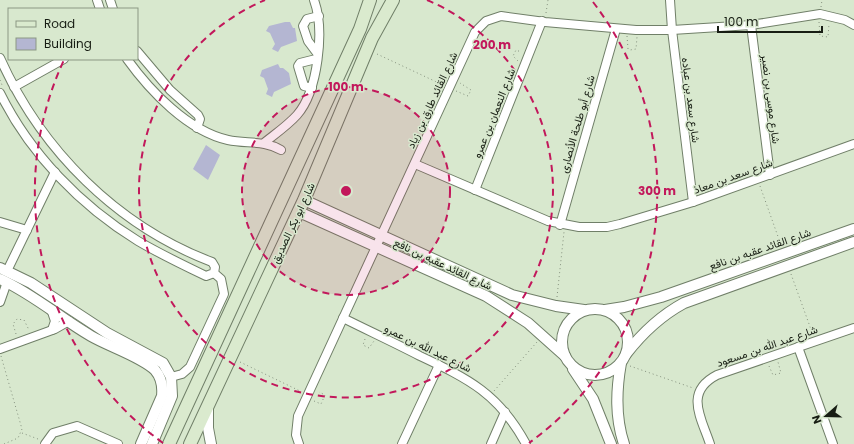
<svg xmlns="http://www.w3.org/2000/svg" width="854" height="444" viewBox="0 0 854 444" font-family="Poppins,Vazirmatn,sans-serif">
<rect width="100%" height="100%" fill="#d8e8ce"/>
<!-- building -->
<g fill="#b4b6d2">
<polygon points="285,22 290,22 293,28 295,28 297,41 281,47 278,52 272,49 275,44 270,33 266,31 269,26"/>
<polygon points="278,64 280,68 283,68 289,73 291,84 274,92 272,97 266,94 268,89 264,78 260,76 262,70"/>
<polygon points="206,145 220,155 208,180 193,169"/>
</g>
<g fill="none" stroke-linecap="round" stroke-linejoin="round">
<defs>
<g id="minor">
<polyline points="97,0 100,9"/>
<polyline points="110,0 113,9"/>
<polyline points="670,0 672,30 693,202"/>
<polyline points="751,25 770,175"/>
<polyline points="137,51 170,90 198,115 200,119 197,128"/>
<polyline points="317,53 308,41 303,26 307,19 319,16"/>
<path d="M0,58C41,150 117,226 212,262L215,267L214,273L206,276C183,265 160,254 138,241C81,206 30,154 0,93"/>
<path d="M127,59C150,91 188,131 228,140C247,144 264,140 281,150"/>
<polyline points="14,87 64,59"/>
<polyline points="312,88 304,86 298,66 300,63 316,59"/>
<path d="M264,143C275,134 287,126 297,115C318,91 325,30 314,0"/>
<polyline points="415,164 548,221 579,227 607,227 620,224 693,202 854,144"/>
<polyline points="475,190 542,21"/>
<polyline points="0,222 27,230"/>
<polyline points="560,225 616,29"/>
<polyline points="7,271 55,172"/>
<polyline points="0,302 7,282"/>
<polyline points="51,309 55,321 52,330"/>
<path d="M343,318C369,331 395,343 420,356C469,379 499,394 526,444"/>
<polyline points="798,347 833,444"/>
<polyline points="0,349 55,329 69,321"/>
<polyline points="171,377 182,374 190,367 224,294 221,279 214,273"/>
<polyline points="45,444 53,433 77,426 118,444"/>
<polyline points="299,444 296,435 298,416 475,32 486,21 501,16 545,22 636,30 672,30 751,25 820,14 845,20 854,25"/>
<polyline points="402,444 439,365"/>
<polyline points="491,444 505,412"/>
<path d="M710,444C701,417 684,392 717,375L854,328"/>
</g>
<g id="tertiary">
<polyline points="304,200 512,295 556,306 584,310"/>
<polyline points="299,212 486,296 528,323 565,356"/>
<polyline points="0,268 31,283 107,333 163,363 171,377 172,396 152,444"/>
<path d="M0,279C33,294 60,318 91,336C108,346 142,357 155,370C162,378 163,386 162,396L141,444"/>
<circle cx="595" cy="342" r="33"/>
<polyline points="605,310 624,307 661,297 854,229"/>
<path d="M626,354C643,332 660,316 684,303L854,242"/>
<path d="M621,363C616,391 615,417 624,444"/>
<polyline points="573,369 593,399 611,444"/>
<polyline points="208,406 208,428 211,444"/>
</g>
<g id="secondary">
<polyline points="169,444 360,29 370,0"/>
<polyline points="190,444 304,200 372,38 393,0"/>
</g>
</defs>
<!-- minor casing -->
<use href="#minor" stroke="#707f68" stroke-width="10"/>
<!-- tertiary casing -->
<use href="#tertiary" stroke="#707f68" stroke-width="12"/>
<!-- secondary casing -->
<use href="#secondary" stroke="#707f68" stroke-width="14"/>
<!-- path -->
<g stroke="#85917e" stroke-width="1" stroke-dasharray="1 3" stroke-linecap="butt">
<polyline points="821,7 822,0"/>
<polyline points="546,13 548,0"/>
<polyline points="819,22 820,36 828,37 829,24"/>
<polyline points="627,36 628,49 630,50 636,49 637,37"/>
<polyline points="377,54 443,85"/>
<polyline points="518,61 513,56 516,50 521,52"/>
<polyline points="0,80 2,85"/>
<polyline points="456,91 468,96 471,90 460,83"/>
<polyline points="760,186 781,245"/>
<polyline points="791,274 813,335"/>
<polyline points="557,297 564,232"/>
<polyline points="16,334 13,324 17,319 24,320 29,330"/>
<polyline points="365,339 363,345 369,348 374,341"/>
<polyline points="1,356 22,429 18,438 4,444"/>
<polyline points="240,362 300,391"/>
<polyline points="630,366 693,388"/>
<polyline points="769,366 773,375 781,373 778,362"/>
<polyline points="494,391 537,342"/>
<polyline points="314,401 321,404 325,395 319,392"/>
<polyline points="22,433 38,439"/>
</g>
<!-- minor -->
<use href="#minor" stroke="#fff" stroke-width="8"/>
<!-- tertiary -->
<use href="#tertiary" stroke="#fff" stroke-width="10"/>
<!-- secondary -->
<use href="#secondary" stroke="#daeace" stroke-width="12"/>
</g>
<!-- distance rings -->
<circle cx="346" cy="191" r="104" fill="#c2185b" fill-opacity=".12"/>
<g fill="none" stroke="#c2185b" stroke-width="2" stroke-dasharray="7 5">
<circle cx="346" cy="191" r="104"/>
<path d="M427 0A207 207 0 1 1 265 0"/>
<path d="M163 443A311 311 0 0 1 64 60M593 2A311 311 0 0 1 529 443"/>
</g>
<g text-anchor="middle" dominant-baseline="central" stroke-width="3" stroke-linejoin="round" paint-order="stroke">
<!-- street labels -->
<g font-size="11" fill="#171d13" stroke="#d8e8ce">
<text transform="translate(771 99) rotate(83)">شارع موسى بن نصير</text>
<text transform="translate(432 100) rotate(-65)">شارع القائد طارق بن زياد</text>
<text transform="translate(691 100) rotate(83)">شارع سعد بن عباده</text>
<text transform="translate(494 113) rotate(-68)">شارع النعمان بن عمرو</text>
<text transform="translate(577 124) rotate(-74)">شارع أبو طلحة الأنصارى</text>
<text transform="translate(733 176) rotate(-20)">شارع سعد بن معاذ</text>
<text transform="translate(293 223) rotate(-65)">شارع ابو بكر الصديق</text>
<text transform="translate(760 249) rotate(-19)">شارع القائد عقبه بن نافع</text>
<text transform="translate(443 264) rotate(25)">شارع القائد عقبه بن نافع</text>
<text transform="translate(767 346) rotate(-19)">شارع عبد الله بن مسعود</text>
<text transform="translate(428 348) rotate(26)">شارع عبد الله بن عمرو</text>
</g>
</g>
<circle cx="346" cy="191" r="6" fill="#c2185b" stroke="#d8e8ce" stroke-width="2"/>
<g font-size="12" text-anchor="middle" font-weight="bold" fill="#c2185b" stroke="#d8e8ce" stroke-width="3" stroke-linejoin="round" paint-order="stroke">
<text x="492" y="49">200 m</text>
<text x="346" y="91">100 m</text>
<text x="657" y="195">300 m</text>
</g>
<!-- legend -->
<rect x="8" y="8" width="130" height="52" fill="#d8e8ce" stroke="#8b9783"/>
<rect x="16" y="21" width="20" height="6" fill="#daeace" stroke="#8b9783"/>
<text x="44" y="28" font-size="12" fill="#171d13">Road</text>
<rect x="16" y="38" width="20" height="12" fill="#b4b6d2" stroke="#8b9783"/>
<text x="44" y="48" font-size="12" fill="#171d13">Building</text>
<!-- north arrow -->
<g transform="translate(826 416) rotate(250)" stroke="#d8e8ce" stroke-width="3" paint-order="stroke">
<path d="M0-3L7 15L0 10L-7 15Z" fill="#171d13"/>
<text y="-6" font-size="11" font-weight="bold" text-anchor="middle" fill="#171d13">N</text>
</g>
<!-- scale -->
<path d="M718 26v6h104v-6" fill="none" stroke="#171d13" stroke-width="2"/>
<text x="724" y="26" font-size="12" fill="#171d13" stroke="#d8e8ce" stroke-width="3" paint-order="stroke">100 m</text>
</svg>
